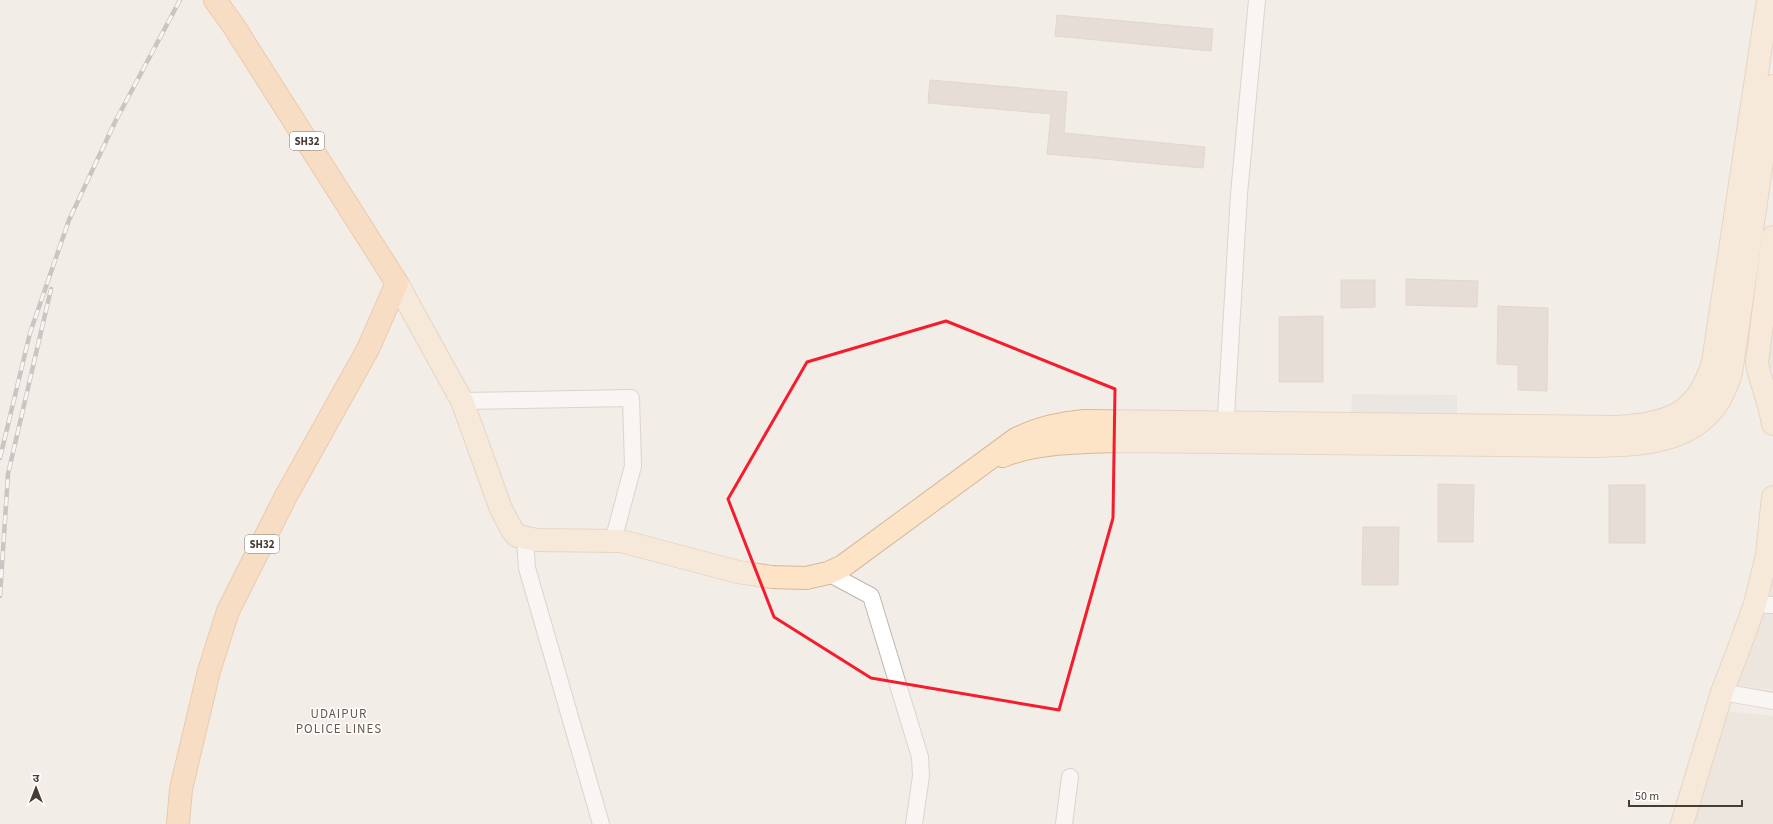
<svg xmlns="http://www.w3.org/2000/svg" width="1773" height="824" viewBox="0 0 1773 824" font-family="'Source Sans 3','Noto Sans Devanagari',sans-serif">
<rect width="100%" height="100%" fill="#f3ede7"/>
<!-- residential -->
<g fill="#e7ded5">
<polygon points="1773,298 1773,370 1764,361"/>
<polygon points="1773,571 1773,691 1731,684 1770,597"/>
<polygon points="1726,711 1773,716 1773,824 1690,824"/>
</g>
<!-- parking -->
<polygon fill="#e1dedc" points="1352,394 1457,395 1457,415 1351,414"/>
<!-- building -->
<g fill="#d8c9c0" stroke="#cfbcb0">
<polygon points="1057,15 1213,29 1211,51 1055,36"/>
<polygon points="930,80 1067,92 1064,133 1205,147 1203,168 1047,154 1051,114 928,103"/>
<polygon points="1406,279 1478,281 1477,307 1406,305"/>
<polygon points="1341,280 1375,280 1375,307 1341,308"/>
<polygon points="1498,306 1548,308 1547,391 1518,390 1518,365 1497,364"/>
<polygon points="1323,316 1323,382 1279,382 1279,317"/>
<polygon points="1438,484 1474,485 1473,542 1438,542"/>
<rect x="1609" y="485" width="36" height="58"/>
<polygon points="1363,527 1399,527 1398,585 1362,585"/>
</g>
<g fill="none" stroke-linecap="round" stroke-linejoin="round">
<defs>
<g id="street">
<polyline points="462,401 631,398 633,466 613,541"/>
<polyline points="1225,433 1239,194 1257,0"/>
<polyline points="525,539 527,568 601,824"/>
<polyline points="828,573 871,596 920,757 921,776 914,824"/>
<polyline points="1755,604 1773,605"/>
<polyline points="1722,692 1773,701"/>
<polyline points="1064,824 1070,777"/>
</g>
<g id="secondary">
<path d="M1773,237L1757,363C1761,384 1770,403 1773,424"/>
<path d="M397,283L462,401L501,509L512,530L517,536L537,540L621,541L738,572L772,577L806,578L828,573L843,566L1016,439C1038,428 1060,423 1084,421L1617,427C1668,423 1697,416 1713,362L1768,0"/>
<path d="M1003,456C1036,442 1084,442 1120,441L1590,446C1637,445 1691,445 1719,401C1724,393 1728,382 1731,373L1773,86"/>
<polyline points="1682,824 1722,692 1738,651 1755,604 1767,555 1773,497"/>
</g>
<polyline id="primary" points="178,824 181,789 209,671 228,611 286,496 368,349 397,283 233,25 215,0"/>
</defs>
<!-- street casing -->
<use href="#street" stroke="#c1b5ad" stroke-width="18"/>
<!-- secondary casing -->
<use href="#secondary" stroke="#d5b89a" stroke-width="24"/>
<!-- primary casing -->
<use href="#primary" stroke="#e1a168" stroke-width="24"/>
<!-- street -->
<use href="#street" stroke="#fff" stroke-width="16"/>
<!-- secondary -->
<use href="#secondary" stroke="#fde4c7" stroke-width="22"/>
<!-- primary -->
<use href="#primary" stroke="#fcc998" stroke-width="22"/>
<defs>
<g id="rail">
<polyline points="0,458 30,333 69,220 115,122 180,0"/>
<polyline points="0,596 8,474 51,289"/>
</g>
</defs>
<!-- rail casing -->
<use href="#rail" stroke="#969696" stroke-width="4.5"/>
<!-- rail -->
<use href="#rail" stroke="#fff" stroke-width="3" stroke-dasharray="9" stroke-linecap="butt"/>
</g>
<!-- marked area -->
<path d="M0 0H1773V824H0ZM946,321L1115,389L1113,518L1059,710L871,678L774,617L728,499L807,362Z" fill="#f3ede7" fill-opacity=".55" fill-rule="evenodd"/>
<path fill="none" stroke="#f51d2d" stroke-width="3" stroke-linejoin="round" d="M946,321L1115,389L1113,518L1059,710L871,678L774,617L728,499L807,362Z"/>
<g text-anchor="middle" dominant-baseline="central" stroke-width="3" stroke-linejoin="round" paint-order="stroke">
<!-- shield labels -->
<g fill="#fff" stroke="#7e7672" stroke-width="1">
<rect x="290" y="132" width="34" height="18" rx="3"/>
<rect x="245" y="535" width="34" height="18" rx="3"/>
</g>
<g font-size="11" font-weight="bold" fill="#463c36">
<text x="307" y="141">SH32</text>
<text x="262" y="544">SH32</text>
</g>
<!-- neighbourhood labels -->
<g font-size="13" letter-spacing="1" fill="#69584e" stroke="#fff">
<text x="339" y="714">UDAIPUR<tspan x="339" dy="15">POLICE LINES</tspan></text>
</g>
</g>
<!-- north arrow -->
<g transform="translate(36 788)" stroke="#ffffff" stroke-width="3" paint-order="stroke">
<path d="M0-3L7 15L0 10L-7 15Z" fill="#463c36"/>
<text y="-6" font-size="11" font-weight="bold" text-anchor="middle" fill="#463c36">उ</text>
</g>
<!-- scale -->
<path d="M1629 800v6h113v-6" fill="none" stroke="#463c36" stroke-width="2"/>
<text x="1635" y="800" font-size="12" fill="#463c36" stroke="#ffffff" stroke-width="3" paint-order="stroke">50 m</text>
</svg>
